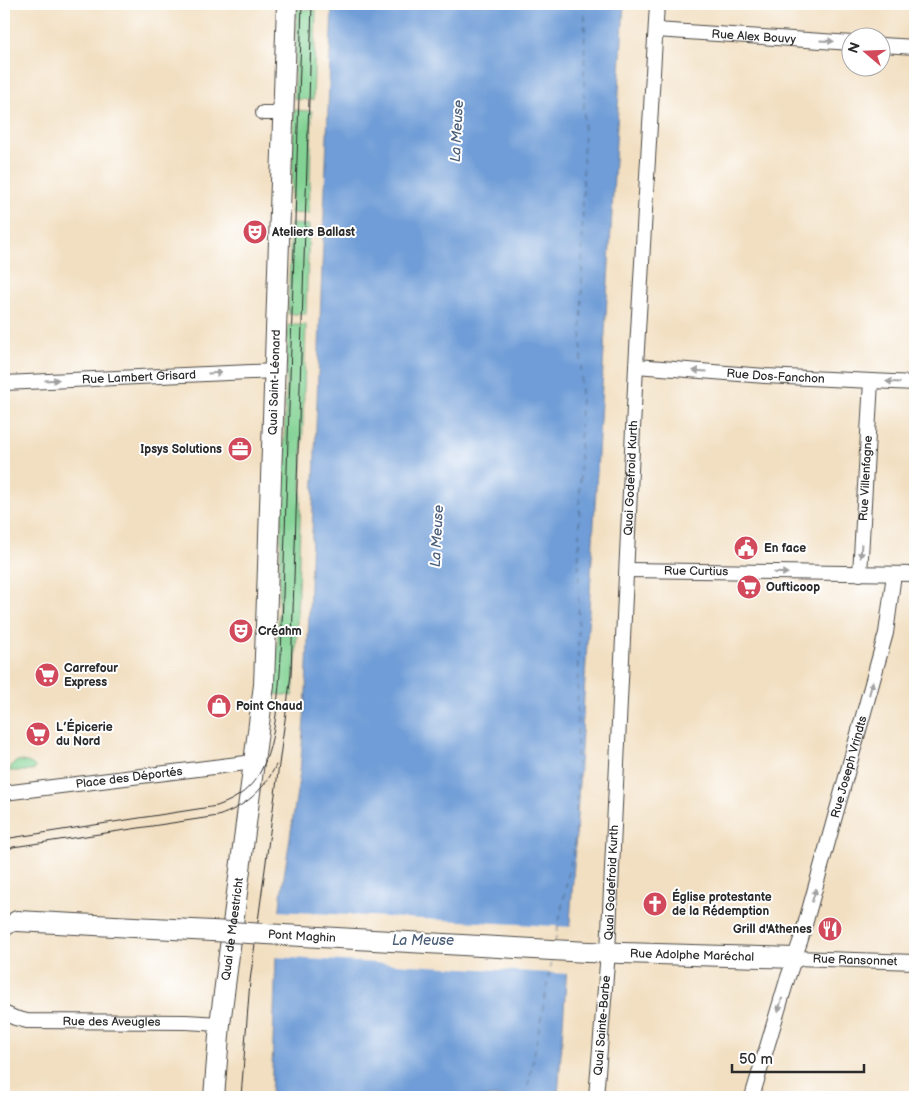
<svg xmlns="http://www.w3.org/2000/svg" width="919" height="1101" viewBox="0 0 919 1101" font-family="'Balsamiq Sans',sans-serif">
<rect width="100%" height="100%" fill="#fff"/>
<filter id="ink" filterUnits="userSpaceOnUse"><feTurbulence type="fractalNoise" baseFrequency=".02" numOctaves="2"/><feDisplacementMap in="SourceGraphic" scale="10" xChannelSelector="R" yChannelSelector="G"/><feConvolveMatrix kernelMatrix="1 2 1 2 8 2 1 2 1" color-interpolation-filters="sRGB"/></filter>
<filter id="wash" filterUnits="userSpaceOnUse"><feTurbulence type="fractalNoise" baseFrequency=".0096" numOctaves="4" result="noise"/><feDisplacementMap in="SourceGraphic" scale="20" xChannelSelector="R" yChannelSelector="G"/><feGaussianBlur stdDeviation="1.12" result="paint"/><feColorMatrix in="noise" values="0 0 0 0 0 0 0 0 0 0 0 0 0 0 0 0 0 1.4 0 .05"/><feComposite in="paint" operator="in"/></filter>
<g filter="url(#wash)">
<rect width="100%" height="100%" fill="#f2dfc1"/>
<!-- green -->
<g fill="#81d293" stroke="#567e5f">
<polygon points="297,9 316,10 313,100 294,99"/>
<polygon points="294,110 312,111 309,214 291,213"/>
<polygon points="291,224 309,225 306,314 288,314"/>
<polygon points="288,325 306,325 296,657 293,696 274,694 277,655"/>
<path d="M17,761C24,761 32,762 36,768L31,771H9L12,765Z"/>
</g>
<!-- water -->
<polygon fill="#6f9dd7" stroke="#4d6481" points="332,4 624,4 576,835 558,1097 271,1097 276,956 281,896 300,772 306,692"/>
<!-- pier -->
<polygon fill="#f2dfc1" points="277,911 572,927 569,974 273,957"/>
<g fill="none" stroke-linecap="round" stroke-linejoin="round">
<!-- ferry -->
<g stroke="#4a5e78" stroke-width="1" stroke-dasharray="6 5" stroke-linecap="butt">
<polyline points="555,942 576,835 585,4"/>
<polyline points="526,1097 552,960"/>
</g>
</g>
</g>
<g filter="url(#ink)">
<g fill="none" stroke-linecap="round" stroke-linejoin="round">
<defs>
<g id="street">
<path id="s1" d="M656,30L852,43"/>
<polyline points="882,45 915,47"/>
<polyline points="263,113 283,113"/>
<path id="s2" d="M636,366L765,376L915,383"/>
<path id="s3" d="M4,383L275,371"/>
<path id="s4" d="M627,570L915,574"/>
<path id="s5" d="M860,574L871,381"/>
<path id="s6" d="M4,793L254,762"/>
<polyline points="4,930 11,925 26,922"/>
<path id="s7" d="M795,958L915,962"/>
<path id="s8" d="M4,1013L15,1018L27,1021L186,1022L220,1024"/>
<path id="s9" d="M596,1097L608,952L636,366L657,4"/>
<path id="s10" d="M752,1097L787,980L801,939L886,633L894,574"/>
</g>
<g id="secondary">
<polyline points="17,921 212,931"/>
<path id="s11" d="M588,952L795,958"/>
<path id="s12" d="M214,1097L220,1024L264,685L287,4"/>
</g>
</defs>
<!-- street casing -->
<use href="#street" stroke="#494642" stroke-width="16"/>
<!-- secondary casing -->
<use href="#secondary" stroke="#494642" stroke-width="22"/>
<!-- street -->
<use href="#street" stroke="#fff" stroke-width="14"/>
<!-- secondary -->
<use href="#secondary" stroke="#fff" stroke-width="20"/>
<!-- tram -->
<g stroke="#2b2b2b" stroke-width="1">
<path d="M4,839L217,806C261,791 270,758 276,715C278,696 280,677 281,657L302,4"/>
<path d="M4,852L13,847L218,816C244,807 264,791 276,765"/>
<polyline points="241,1097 250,981 291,675 312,4"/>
</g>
<defs>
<g id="secondary-bridge">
<path id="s13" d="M212,931L588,952"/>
</g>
</defs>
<!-- secondary-bridge casing -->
<use href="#secondary-bridge" stroke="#494642" stroke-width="22" stroke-linecap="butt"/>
<!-- secondary-bridge -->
<use href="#secondary-bridge" stroke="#fff" stroke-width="20"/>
</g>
<!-- one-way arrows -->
<defs><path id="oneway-solid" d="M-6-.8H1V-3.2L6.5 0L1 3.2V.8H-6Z" transform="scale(1.25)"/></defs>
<g fill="#a0a0a0">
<use href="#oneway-solid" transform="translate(827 41) rotate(4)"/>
<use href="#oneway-solid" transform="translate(700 371) rotate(-176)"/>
<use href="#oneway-solid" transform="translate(215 373) rotate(-3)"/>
<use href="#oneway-solid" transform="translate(52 380) rotate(-3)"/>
<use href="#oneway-solid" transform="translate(893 382) rotate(-177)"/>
<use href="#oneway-solid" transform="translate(861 551) rotate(93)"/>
<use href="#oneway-solid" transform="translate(781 573) rotate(1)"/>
<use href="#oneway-solid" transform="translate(871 688) rotate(-75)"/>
<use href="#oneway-solid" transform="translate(814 895) rotate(-74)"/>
<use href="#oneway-solid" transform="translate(780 1005) rotate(107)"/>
</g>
</g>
<!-- icons -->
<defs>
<symbol id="theatre-disc" viewBox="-11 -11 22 22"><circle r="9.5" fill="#d1495b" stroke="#fff"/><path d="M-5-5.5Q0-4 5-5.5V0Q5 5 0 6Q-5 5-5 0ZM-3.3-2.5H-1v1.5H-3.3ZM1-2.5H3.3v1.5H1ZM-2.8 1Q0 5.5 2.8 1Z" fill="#fff"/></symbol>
<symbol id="office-disc" viewBox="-11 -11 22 22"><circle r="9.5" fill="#d1495b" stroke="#fff"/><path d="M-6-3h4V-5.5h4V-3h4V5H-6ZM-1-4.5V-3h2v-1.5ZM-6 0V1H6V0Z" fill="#fff"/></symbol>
<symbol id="civic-disc" viewBox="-11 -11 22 22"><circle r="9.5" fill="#d1495b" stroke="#fff"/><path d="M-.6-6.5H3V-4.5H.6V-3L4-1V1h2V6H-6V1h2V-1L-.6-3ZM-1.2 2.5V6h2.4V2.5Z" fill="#fff"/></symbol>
<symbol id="supermarket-disc" viewBox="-11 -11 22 22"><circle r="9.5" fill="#d1495b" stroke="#fff"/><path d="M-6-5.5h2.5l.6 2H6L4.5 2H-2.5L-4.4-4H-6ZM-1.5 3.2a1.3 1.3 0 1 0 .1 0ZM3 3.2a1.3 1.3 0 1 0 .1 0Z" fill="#fff"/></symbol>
<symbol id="shop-disc" viewBox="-11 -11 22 22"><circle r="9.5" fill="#d1495b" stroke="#fff"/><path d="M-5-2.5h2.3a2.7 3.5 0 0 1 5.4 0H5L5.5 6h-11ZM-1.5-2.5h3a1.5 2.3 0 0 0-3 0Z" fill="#fff"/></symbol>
<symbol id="church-disc" viewBox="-11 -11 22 22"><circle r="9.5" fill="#d1495b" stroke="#fff"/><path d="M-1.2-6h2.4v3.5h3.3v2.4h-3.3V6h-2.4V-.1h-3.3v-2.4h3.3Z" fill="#fff"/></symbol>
<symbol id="restaurant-disc" viewBox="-11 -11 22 22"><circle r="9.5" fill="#d1495b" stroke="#fff"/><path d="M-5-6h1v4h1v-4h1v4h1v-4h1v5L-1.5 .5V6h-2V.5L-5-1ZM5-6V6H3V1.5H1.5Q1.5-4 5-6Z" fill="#fff"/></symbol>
</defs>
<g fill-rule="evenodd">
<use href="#theatre-disc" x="241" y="218" width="28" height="28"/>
<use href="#office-disc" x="226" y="435" width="28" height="28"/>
<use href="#civic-disc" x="732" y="534" width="28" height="28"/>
<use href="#supermarket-disc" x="735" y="573" width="28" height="28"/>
<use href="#theatre-disc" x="227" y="617" width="28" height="28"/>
<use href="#supermarket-disc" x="33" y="661" width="28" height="28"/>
<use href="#shop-disc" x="205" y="692" width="28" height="28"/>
<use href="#supermarket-disc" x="24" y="720" width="28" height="28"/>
<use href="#church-disc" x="641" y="890" width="28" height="28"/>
<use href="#restaurant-disc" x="816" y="915" width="28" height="28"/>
</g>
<g text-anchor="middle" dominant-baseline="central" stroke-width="4" stroke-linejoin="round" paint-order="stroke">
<!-- street labels -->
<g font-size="12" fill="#2b2b2b" stroke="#fff">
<text stroke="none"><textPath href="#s1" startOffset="98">Rue Alex Bouvy</textPath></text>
<text stroke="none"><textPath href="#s3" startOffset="135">Rue Lambert Grisard</textPath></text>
<text stroke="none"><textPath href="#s2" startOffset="140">Rue Dos-Fanchon</textPath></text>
<text stroke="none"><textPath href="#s12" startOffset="718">Quai Saint-Léonard</textPath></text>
<text stroke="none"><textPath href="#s5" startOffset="96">Rue Villenfagne</textPath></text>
<text stroke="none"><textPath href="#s9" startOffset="620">Quai Godefroid Kurth</textPath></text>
<text stroke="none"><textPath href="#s4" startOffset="69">Rue Curtius</textPath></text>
<text stroke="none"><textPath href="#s10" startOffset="344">Rue Joseph Vrindts</textPath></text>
<text stroke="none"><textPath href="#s6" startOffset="126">Place des Déportés</textPath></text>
<text stroke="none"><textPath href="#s9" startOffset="215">Quai Godefroid Kurth</textPath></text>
<text stroke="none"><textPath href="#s12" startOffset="169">Quai de Maestricht</textPath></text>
<text stroke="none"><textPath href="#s13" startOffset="90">Pont Maghin</textPath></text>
<text stroke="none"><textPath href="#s11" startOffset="104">Rue Adolphe Maréchal</textPath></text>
<text stroke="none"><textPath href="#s7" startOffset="60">Rue Ransonnet</textPath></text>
<text stroke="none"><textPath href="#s8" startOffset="109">Rue des Aveugles</textPath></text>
<text stroke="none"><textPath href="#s9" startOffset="72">Quai Sainte-Barbe</textPath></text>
</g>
<!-- poi labels -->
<g font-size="12" font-weight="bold" fill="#2b2b2b" stroke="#fff" text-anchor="start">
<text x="272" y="232">Ateliers Ballast</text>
<text x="222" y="449" text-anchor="end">Ipsys Solutions</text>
<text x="764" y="548">En face</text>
<text x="766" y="587">Oufticoop</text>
<text x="258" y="631">Créahm</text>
<text x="64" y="668">Carrefour<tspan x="64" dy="14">Express</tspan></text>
<text x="236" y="706">Point Chaud</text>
<text x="56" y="727">L’Épicerie<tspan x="56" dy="14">du Nord</tspan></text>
<text x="672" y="897">Église protestante<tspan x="672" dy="14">de la Rédemption</tspan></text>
<text x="812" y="929" text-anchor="end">Grill d'Athenes</text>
</g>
<!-- water labels -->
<g font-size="14" font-style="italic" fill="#4a5e78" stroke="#fff">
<text transform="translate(457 131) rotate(-87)">La Meuse</text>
<text transform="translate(437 536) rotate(-87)">La Meuse</text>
<text x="423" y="940">La Meuse</text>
</g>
</g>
<!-- margin -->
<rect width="919" height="1101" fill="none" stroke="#fff" stroke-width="20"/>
<!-- north arrow -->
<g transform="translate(866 52) rotate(289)"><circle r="24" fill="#ffffff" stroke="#aaaaaa"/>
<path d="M0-4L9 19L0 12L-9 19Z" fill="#d1495b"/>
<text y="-8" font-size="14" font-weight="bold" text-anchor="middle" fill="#2b2b2b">N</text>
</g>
<!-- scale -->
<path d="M732 1064v8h132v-8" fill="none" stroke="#2b2b2b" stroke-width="2.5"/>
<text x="739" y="1064" font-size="15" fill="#2b2b2b" stroke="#ffffff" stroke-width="4" paint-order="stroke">50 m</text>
</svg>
